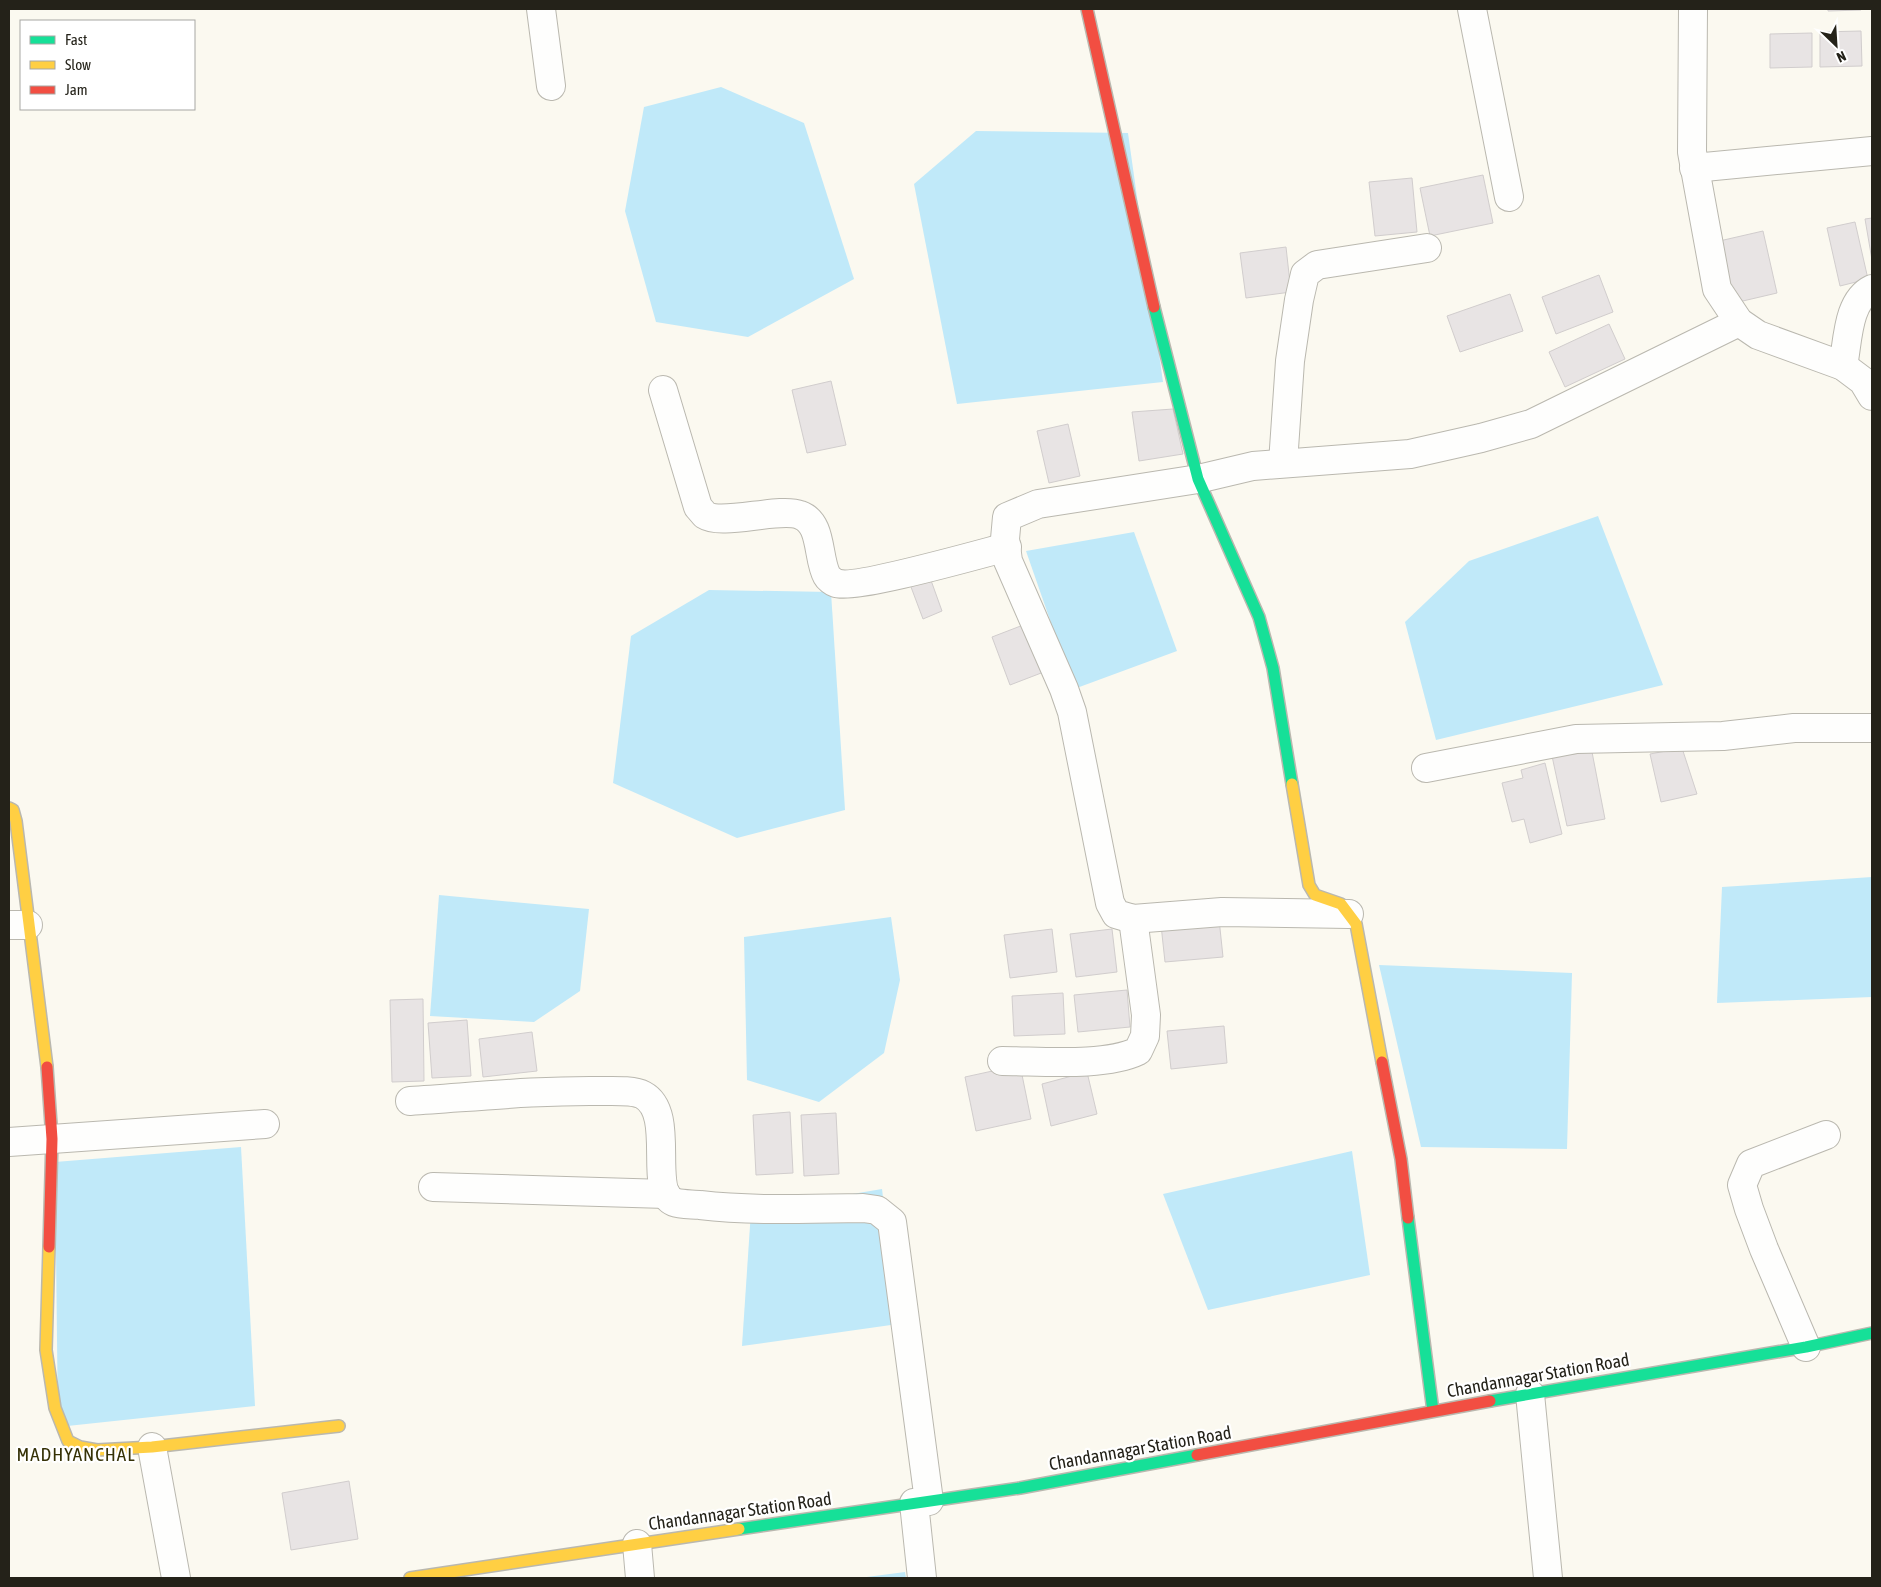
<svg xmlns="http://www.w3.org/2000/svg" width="1881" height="1587" viewBox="0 0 1881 1587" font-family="'Asap Condensed',sans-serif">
<rect width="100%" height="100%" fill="#fbf9f0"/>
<!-- water -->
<g fill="#c0e9f9">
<polygon points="721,87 804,123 854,279 748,337 656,322 625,211 644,107"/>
<polygon points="976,131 1128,133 1163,382 957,404 914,184"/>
<polygon points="1598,516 1663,685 1436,740 1405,622 1469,561"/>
<polygon points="1134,532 1177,651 1074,689 1026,551"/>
<polygon points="709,590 831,592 845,810 737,838 613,783 631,636"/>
<polygon points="1872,877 1872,997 1717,1003 1722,887"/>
<polygon points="439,895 589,909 580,991 534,1022 430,1016"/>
<polygon points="891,917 900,980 884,1053 819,1102 747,1080 744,937"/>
<polygon points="1379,965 1572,973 1567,1149 1421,1147"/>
<polygon points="241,1147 255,1406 58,1427 55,1162"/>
<polygon points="1352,1151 1370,1275 1208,1310 1163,1194"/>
<polygon points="882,1189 898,1324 742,1346 751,1211"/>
<polygon points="905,1572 906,1578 859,1578"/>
</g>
<!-- building -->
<g fill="#e8e4e4" stroke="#d1cdcd">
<polygon points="1828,9 1861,9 1861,10 1828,11"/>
<polygon points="1861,31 1862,66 1820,67 1820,32"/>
<polygon points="1812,33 1812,67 1770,68 1770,34"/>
<polygon points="1483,175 1493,223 1430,236 1420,188"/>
<polygon points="1412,178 1417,232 1375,236 1369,182"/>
<polygon points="1872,218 1872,260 1865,219"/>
<polygon points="1855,222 1868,279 1840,286 1827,228"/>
<polygon points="1763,231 1777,293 1730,304 1715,242"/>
<polygon points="1286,247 1291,292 1246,298 1240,253"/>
<polygon points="1599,275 1613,312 1556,334 1542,297"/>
<polygon points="1510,294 1523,331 1460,352 1447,316"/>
<polygon points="1609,324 1625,359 1565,387 1549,352"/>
<polygon points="831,381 846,445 807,453 792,390"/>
<polygon points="1173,409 1183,454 1139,461 1132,412"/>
<polygon points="1068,424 1080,476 1049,483 1037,431"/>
<polygon points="928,572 942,611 923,619 908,579"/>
<polygon points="1031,622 1049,670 1010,685 992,637"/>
<polygon points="1682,748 1697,794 1661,802 1650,754"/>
<polygon points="1592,752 1605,819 1567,826 1552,756"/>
<polygon points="1545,763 1562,834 1530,843 1524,819 1512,822 1502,783 1523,778 1521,770"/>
<polygon points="1219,919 1223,957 1165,962 1161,925"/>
<polygon points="1052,929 1057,972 1010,978 1004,935"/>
<polygon points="1112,929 1117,972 1076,977 1070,934"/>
<polygon points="1127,990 1130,1027 1078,1032 1074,995"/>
<polygon points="1063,993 1065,1034 1014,1036 1012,996"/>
<polygon points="423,999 424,1081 392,1082 390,1000"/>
<polygon points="467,1020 471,1076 432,1078 428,1023"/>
<polygon points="1224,1026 1227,1063 1171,1069 1167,1031"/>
<polygon points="532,1032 537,1071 483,1077 479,1039"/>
<polygon points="1020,1065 1031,1119 976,1131 965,1077"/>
<polygon points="1087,1072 1097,1114 1051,1126 1042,1084"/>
<polygon points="790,1112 793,1173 756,1175 753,1115"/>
<polygon points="836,1113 839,1174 804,1176 801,1115"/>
<polygon points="349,1481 358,1539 291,1550 282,1493"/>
</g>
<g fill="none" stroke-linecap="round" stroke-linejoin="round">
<defs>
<g id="street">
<polyline points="541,9 551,86"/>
<polyline points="1472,9 1509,197"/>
<polyline points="1693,9 1692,152 1717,289 1739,322 1758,335 1843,366 1863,381 1872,396"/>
<polyline points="1694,168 1872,151"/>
<path d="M1843,366C1848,342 1847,301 1872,289"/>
<path d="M663,390L698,507C700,509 703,513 705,515C722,526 779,507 800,515C823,523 817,558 827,576C828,578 833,582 836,583C854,590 980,554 1007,547"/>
<polyline points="1283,463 1290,361 1299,300 1305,274 1317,265 1427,248"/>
<polyline points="1426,768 1576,739 1723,736 1794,728 1872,728"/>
<polyline points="1349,914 1222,912 1133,919 1116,914 1110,903 1072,712 1064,689 1008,561 1005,539 1007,517 1038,504 1198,479 1253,466 1410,454 1481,438 1531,424 1739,322"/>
<polyline points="9,925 28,925"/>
<path d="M1002,1061C1041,1061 1105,1067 1138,1051L1145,1036L1146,1015L1133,919"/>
<path d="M410,1101C473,1097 538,1090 602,1091C613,1091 634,1090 643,1095C677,1113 647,1191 674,1202C681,1205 693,1204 700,1205C751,1211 811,1209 863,1208L877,1210L892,1222L929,1501"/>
<polyline points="9,1142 265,1124"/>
<polyline points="433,1187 666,1194"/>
<polyline points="1806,1347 1764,1249 1749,1209 1742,1185 1751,1164 1826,1135"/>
<polyline points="1530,1394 1548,1578"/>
<polyline points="152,1447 176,1578"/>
<polyline points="914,1503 922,1578"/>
<polyline points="637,1544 640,1578"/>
</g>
<g id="fast">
<polyline points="1154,307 1198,479 1259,617 1273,668 1292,784"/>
<polyline points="1408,1218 1433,1411"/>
<polyline points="1490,1401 1806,1347 1872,1333"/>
<polyline points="739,1529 1020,1488 1197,1455"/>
</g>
<g id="slow">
<polyline points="1292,784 1309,885 1315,895 1341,904 1356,924 1382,1062"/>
<polyline points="9,808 13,810 16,821 47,1067"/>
<polyline points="49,1247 46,1350 55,1408 68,1441 80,1447 97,1450 152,1447 339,1426"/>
<polyline points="410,1578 739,1529"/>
</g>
<g id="jam">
<polyline points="1087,9 1154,307"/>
<polyline points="1382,1062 1401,1159 1408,1218"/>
<polyline points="47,1067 52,1139 49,1247"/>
<polyline points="1197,1455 1490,1401"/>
</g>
</defs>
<!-- street casing -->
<use href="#street" stroke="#bab8af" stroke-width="30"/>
<!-- fast casing -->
<use href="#fast" stroke="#bab8af" stroke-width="14"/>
<!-- slow casing -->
<use href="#slow" stroke="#bab8af" stroke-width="14"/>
<!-- jam casing -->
<use href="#jam" stroke="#bab8af" stroke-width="14"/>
<!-- street -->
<use href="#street" stroke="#fefefd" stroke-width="28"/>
<!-- fast -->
<use href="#fast" stroke="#16e098" stroke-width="11"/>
<!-- slow -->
<use href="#slow" stroke="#ffcf43" stroke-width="11"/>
<!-- jam -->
<use href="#jam" stroke="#f24e42" stroke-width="11"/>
</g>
<g text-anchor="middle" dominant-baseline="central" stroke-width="4.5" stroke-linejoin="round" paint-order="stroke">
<!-- street labels -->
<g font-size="18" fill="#242219" stroke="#fff">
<text transform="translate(1538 1375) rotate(-10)">Chandannagar Station Road</text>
<text transform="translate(1140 1448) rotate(-10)">Chandannagar Station Road</text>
<text transform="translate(740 1511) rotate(-8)">Chandannagar Station Road</text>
</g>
<!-- neighbourhood labels -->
<g font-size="19" letter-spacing="1" fill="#353106" stroke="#fff">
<text x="76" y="1454">MADHYANCHAL</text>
</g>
</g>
<!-- border -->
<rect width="1881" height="1587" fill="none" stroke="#242219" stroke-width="20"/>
<!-- legend -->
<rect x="20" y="20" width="175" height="90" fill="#ffffff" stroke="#a7a7a3"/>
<rect x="30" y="36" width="25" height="8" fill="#16e098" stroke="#a7a7a3"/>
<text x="65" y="45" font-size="15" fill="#242219">Fast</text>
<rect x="30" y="61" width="25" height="8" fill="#ffcf43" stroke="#a7a7a3"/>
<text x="65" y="70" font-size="15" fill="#242219">Slow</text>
<rect x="30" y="86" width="25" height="8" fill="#f24e42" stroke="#a7a7a3"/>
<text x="65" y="95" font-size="15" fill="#242219">Jam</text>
<!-- north arrow -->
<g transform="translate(1836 45) rotate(155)" stroke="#ffffff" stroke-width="4" paint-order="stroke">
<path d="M0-4L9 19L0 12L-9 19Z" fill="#242219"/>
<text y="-8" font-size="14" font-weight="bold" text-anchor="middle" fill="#242219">N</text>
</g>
</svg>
